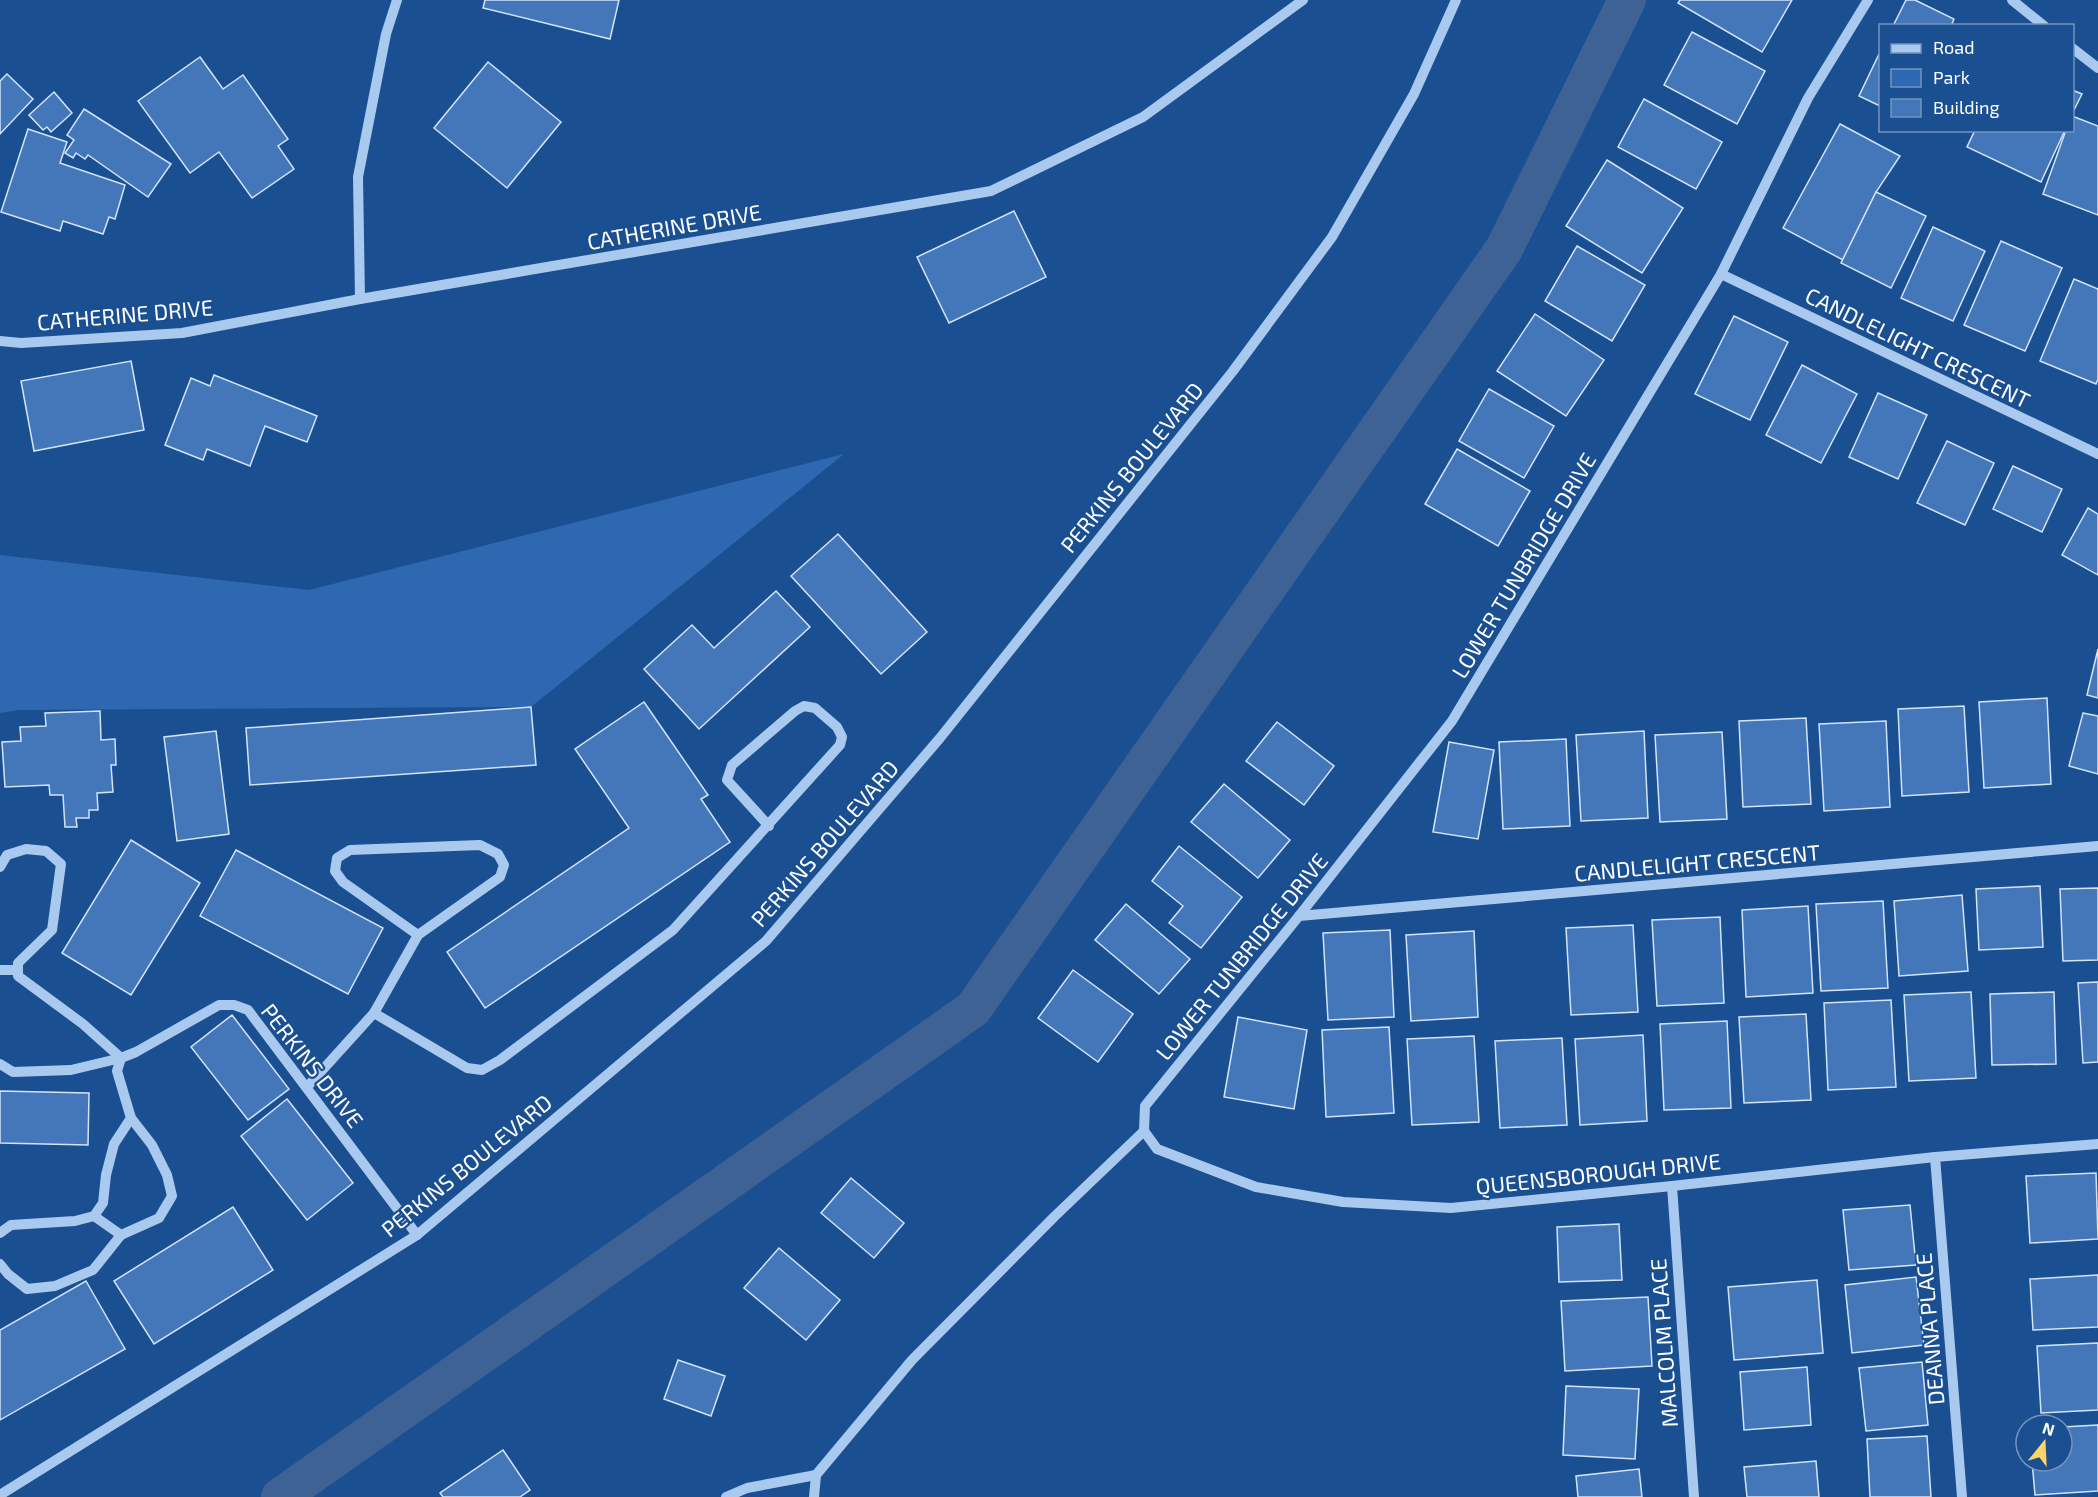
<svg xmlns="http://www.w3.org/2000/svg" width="2098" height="1497" viewBox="0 0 2098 1497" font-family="'Exo 2',sans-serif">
<rect width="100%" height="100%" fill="#1a4f92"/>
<!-- green -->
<polygon fill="#2d68b0" points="844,454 531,707 19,710 0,713 0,555 309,590"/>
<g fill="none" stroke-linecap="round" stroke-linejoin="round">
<!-- canal -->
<polyline stroke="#3d6293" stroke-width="38" points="280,1497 973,1009 1504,249 1627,0"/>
</g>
<!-- building -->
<g fill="#4377b9" stroke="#d1e4fb" stroke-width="1.5">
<polygon points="485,0 619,0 610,39 483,8"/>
<polygon points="1680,0 1792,0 1762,52 1678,3"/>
<polygon points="1906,0 1915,0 1954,19 1951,26 1893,26"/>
<polygon points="1692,32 1765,71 1737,124 1664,85"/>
<polygon points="1880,52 1880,106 1859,96"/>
<polygon points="200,57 223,89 243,75 288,139 278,146 294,169 252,198 219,152 190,173 138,101"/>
<polygon points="488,62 561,122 507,188 434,128"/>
<polygon points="7,74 33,99 0,134 0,81"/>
<polygon points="2072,90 2082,94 2072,114"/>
<polygon points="54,92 72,113 51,132 47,127 43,130 29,115"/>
<polygon points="1644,99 1722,142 1696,189 1618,147"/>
<polygon points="84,109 171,164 148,197 88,155 85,159 76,153 73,158 65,153 74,140 67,135"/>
<polygon points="2072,116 2098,126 2098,215 2043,194 2066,130 2072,130"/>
<polygon points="1840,124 1900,156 1876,192 1843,260 1783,228"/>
<polygon points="28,129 67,142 60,163 125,185 115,219 109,217 103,234 63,221 60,231 1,212"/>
<polygon points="1975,130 2065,130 2041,182 1967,147"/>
<polygon points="1607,160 1683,208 1642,273 1566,226"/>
<polygon points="1876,192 1926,216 1891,288 1841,263"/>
<polygon points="1014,211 1046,277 949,323 917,257"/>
<polygon points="1933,227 1985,251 1953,321 1901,298"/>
<polygon points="2001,241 2062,268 2025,351 1964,325"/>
<polygon points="1577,246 1645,285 1612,341 1545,301"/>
<polygon points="2074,279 2098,289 2098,379 2096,384 2040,361"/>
<polygon points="1535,314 1604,360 1566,416 1497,371"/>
<polygon points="1734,316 1788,342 1750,420 1695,394"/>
<polygon points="131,361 144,430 34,451 21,381"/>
<polygon points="1802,365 1857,394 1821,463 1766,435"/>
<polygon points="214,375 317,416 307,442 265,426 250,466 207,449 203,460 165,445 191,378 210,386"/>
<polygon points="1489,389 1554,426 1524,478 1459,441"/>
<polygon points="1878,393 1927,415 1898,479 1849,457"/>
<polygon points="1947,441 1994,463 1965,525 1917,503"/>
<polygon points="1457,449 1530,491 1498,546 1425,504"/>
<polygon points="2013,466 2062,489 2042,532 1993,509"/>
<polygon points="2088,508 2098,514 2098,575 2062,555"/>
<polygon points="838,534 927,632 881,674 791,576"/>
<polygon points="776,591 810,627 699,729 644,669 692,625 714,648"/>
<polygon points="2098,649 2098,698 2087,695"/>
<polygon points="2047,698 2051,784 1984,788 1979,702"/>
<polygon points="644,702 708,795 701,799 730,842 485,1008 447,952 629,828 575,749"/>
<polygon points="1964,706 1969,792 1902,796 1898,709"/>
<polygon points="531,707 536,765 250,785 246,728"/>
<polygon points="100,711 101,740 115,739 116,765 111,765 113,792 97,793 98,810 89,810 89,818 76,818 77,827 65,827 63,795 50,795 49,785 5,787 2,742 21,741 20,727 46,726 45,713"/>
<polygon points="2083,713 2098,716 2098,774 2069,766"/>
<polygon points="1806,718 1811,804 1743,807 1739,721"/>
<polygon points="1886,721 1890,807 1824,811 1819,724"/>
<polygon points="1277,722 1334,766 1304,805 1246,761"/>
<polygon points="216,731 229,834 177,841 164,737"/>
<polygon points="1644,731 1648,818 1581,821 1576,735"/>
<polygon points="1722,732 1727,819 1660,822 1655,735"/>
<polygon points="1566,739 1570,826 1503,829 1499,742"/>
<polygon points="1449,742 1494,750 1478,839 1433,832"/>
<polygon points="1224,784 1290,840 1258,878 1191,822"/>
<polygon points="131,840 200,883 131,995 62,953"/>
<polygon points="1179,846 1242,897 1201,948 1169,923 1183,906 1152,881"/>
<polygon points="236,850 383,928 348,994 200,916"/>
<polygon points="2040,886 2043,947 1979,950 1976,889"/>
<polygon points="2098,888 2098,960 2063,961 2060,889"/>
<polygon points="1962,895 1968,971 1899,976 1894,901"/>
<polygon points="1883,901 1888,988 1821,991 1816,904"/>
<polygon points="1126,904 1190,959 1159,994 1095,940"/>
<polygon points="1808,906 1813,993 1746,997 1742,910"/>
<polygon points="1720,917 1724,1003 1657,1006 1652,920"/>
<polygon points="1633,925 1638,1012 1571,1015 1566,928"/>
<polygon points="1390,930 1394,1017 1328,1020 1323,933"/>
<polygon points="1474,931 1478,1017 1411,1021 1406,935"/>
<polygon points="1073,970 1133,1014 1098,1062 1038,1018"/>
<polygon points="2098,982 2098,1062 2083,1063 2078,983"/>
<polygon points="1971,992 1976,1078 1909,1081 1904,995"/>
<polygon points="2054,992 2056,1064 1992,1065 1990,994"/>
<polygon points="1891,1000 1896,1087 1828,1090 1824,1003"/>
<polygon points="1806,1014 1811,1100 1744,1103 1739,1017"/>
<polygon points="232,1015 289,1089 248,1120 191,1047"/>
<polygon points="1238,1017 1307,1030 1294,1109 1224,1097"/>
<polygon points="1727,1021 1731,1108 1664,1110 1660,1024"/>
<polygon points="1389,1027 1394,1113 1326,1117 1322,1030"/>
<polygon points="1643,1035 1647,1121 1580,1125 1575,1039"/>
<polygon points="1474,1036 1479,1122 1412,1125 1407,1039"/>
<polygon points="1562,1038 1567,1125 1500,1128 1495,1041"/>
<polygon points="0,1091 89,1093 88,1145 0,1143"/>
<polygon points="287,1099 353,1183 307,1220 241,1136"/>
<polygon points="2096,1173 2098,1239 2030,1243 2026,1176"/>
<polygon points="851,1178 904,1223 874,1258 821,1213"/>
<polygon points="1910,1205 1916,1265 1849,1270 1843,1210"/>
<polygon points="233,1207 273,1270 154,1344 114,1281"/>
<polygon points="1619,1224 1622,1280 1559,1282 1557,1227"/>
<polygon points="779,1248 840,1300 806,1340 744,1288"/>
<polygon points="2098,1275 2098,1327 2033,1330 2030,1279"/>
<polygon points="1916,1277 1924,1345 1852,1353 1845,1285"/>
<polygon points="1817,1280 1823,1353 1734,1360 1728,1287"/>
<polygon points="86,1281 125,1349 0,1420 0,1330"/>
<polygon points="1648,1297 1652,1366 1565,1371 1561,1301"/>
<polygon points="2098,1343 2098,1410 2041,1413 2037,1346"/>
<polygon points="678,1360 725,1376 711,1416 664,1399"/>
<polygon points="1922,1362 1928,1425 1866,1431 1859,1368"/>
<polygon points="1807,1367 1811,1425 1744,1430 1740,1372"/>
<polygon points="1566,1386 1639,1389 1635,1459 1563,1455"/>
<polygon points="2098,1425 2098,1491 2035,1495 2032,1461 2062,1461 2062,1427"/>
<polygon points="1927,1436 1931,1497 1870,1497 1867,1439"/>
<polygon points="503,1450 530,1490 520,1497 443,1497 440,1493"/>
<polygon points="1816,1461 1819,1497 1747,1497 1744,1467"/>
<polygon points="1639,1469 1642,1497 1578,1497 1576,1476"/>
</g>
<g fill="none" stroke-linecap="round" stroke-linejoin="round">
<!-- minor -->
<g stroke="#aac9ef" stroke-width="10">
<polyline points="1868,0 1808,98 1721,274 1452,721 1299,916 1145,1106 1144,1131 1157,1149 1256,1187 1343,1202 1451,1208 1672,1186 1935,1157 2098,1144"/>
<polyline points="2012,0 2044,26"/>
<polyline points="2072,48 2098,68"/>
<polyline points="1721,274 2098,454"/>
<polyline points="360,299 358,177 386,34 397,0"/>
<polyline points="0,341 21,343 182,333 360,299 991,191 1143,117 1303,0"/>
<polyline points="0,867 7,855 26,849 46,851 61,864 52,930 18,963 18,976 83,1024 121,1058"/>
<polyline points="1299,916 2098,846"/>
<polyline points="0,970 18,970"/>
<polyline points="374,1013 467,1068 482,1070 500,1060 673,930 840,745 842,737 837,727 815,708 804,706 795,711 732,765 727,780 769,826"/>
<polyline points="0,1064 13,1072 71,1070 121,1058"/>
<polyline points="307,1087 374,1013 418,935 500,877 504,865 498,854 480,845 350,850 337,858 335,871 343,882 418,935"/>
<polyline points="1935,1157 1962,1497"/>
<polyline points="1672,1186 1694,1497"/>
<polyline points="94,1216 121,1235"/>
<polyline points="0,1233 11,1225 75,1221 94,1216 103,1203 106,1175 114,1144 131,1118"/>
<polyline points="0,1264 8,1274 27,1289 55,1286 93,1270 121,1235 159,1218 172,1196 167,1175 152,1145 131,1118 117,1071 121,1058 136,1052 219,1005 234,1005 248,1010 417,1235"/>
<polyline points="0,1495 417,1235 766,941 940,738 1233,371 1332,237 1414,94 1456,0"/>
<polyline points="726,1497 747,1488 816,1475"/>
<polyline points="814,1497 816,1475 912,1360 1055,1216 1144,1131"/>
</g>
</g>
<g text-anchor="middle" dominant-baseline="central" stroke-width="4.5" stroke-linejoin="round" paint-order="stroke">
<!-- street labels -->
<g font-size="22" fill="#fff" stroke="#1a4f92">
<text transform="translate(674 226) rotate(-10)">CATHERINE DRIVE</text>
<text transform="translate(125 314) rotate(-5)">CATHERINE DRIVE</text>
<text transform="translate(1918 347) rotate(26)">CANDLELIGHT CRESCENT</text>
<text transform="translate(1131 467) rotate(-51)">PERKINS BOULEVARD</text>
<text transform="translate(1523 565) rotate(-59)">LOWER TUNBRIDGE DRIVE</text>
<text transform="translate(824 843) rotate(-49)">PERKINS BOULEVARD</text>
<text transform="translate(1697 862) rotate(-5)">CANDLELIGHT CRESCENT</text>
<text transform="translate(1241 956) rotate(-51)">LOWER TUNBRIDGE DRIVE</text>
<text transform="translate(313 1065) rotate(52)">PERKINS DRIVE</text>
<text transform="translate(466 1165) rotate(-39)">PERKINS BOULEVARD</text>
<text transform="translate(1598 1173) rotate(-6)">QUEENSBOROUGH DRIVE</text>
<text transform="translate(1929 1329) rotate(-95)">DEANNA PLACE</text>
<text transform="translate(1663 1343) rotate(-94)">MALCOLM PLACE</text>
</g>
</g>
<!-- legend -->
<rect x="1879" y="24" width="195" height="108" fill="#1a4f92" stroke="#7695be" stroke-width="1.5"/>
<rect x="1891" y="44" width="30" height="9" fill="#aac9ef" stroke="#7695be" stroke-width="1.5"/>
<text x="1933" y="54" font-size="18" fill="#ffffff">Road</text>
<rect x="1891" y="69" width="30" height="18" fill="#2d68b0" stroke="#7695be" stroke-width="1.5"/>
<text x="1933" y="84" font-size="18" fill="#ffffff">Park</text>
<rect x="1891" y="99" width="30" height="18" fill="#4377b9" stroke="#7695be" stroke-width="1.5"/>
<text x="1933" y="114" font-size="18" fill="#ffffff">Building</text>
<!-- north arrow -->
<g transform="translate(2044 1443) rotate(18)"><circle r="28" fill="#1a4f92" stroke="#7695be" stroke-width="1.5"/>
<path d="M0-4.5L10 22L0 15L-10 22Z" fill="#ffd368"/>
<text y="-9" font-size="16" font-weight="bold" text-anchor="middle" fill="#ffffff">N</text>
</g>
</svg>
